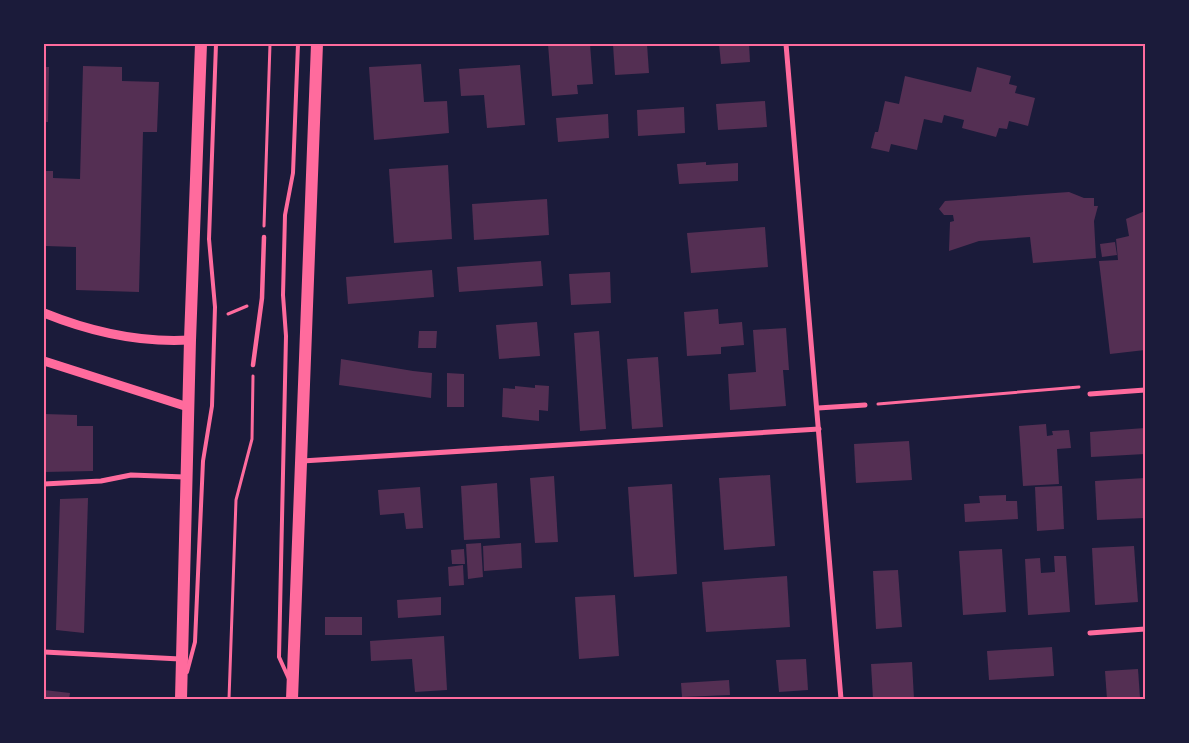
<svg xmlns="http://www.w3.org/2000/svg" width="1189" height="743" viewBox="0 0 1189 743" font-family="'Work Sans',sans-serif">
<rect width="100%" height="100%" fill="#1b1b3a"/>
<!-- building -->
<g fill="#542f53">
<polygon points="548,44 590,44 593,84 577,85 578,94 552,96"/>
<polygon points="613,44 647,44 649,73 615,75"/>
<polygon points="719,44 749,44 750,62 721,64"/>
<polygon points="421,64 424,102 447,101 449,133 374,140 369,67"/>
<polygon points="520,65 525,125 487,128 484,95 461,96 459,69"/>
<polygon points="83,66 122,67 122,81 159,82 157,132 143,132 139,292 76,290 76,247 46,246 46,265 44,265 44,171 53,171 53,178 80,179"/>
<polygon points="44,67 49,67 48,122 44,122"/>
<polygon points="977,67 1011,76 1009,84 1017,86 1015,93 1035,98 1028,126 1009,121 1007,129 999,128 996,137 962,128 964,120 944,115 942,123 924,119 917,150 891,144 889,152 871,148 875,132 878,132 885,101 899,104 905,76 971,92"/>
<polygon points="765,101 767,127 718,130 716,104"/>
<polygon points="684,107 685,133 638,136 637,110"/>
<polygon points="608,114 609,138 558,142 556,118"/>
<polygon points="706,162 706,165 738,163 738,181 679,184 677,164"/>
<polygon points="448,165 452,239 394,243 389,169"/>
<polygon points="1069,192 1084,198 1094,198 1094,206 1098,206 1094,221 1096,258 1033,263 1030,237 979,241 949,251 950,222 954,221 953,215 944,215 939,209 945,201"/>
<polygon points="547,199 549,235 474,240 472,204"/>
<polygon points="1145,211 1145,350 1110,354 1099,261 1118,260 1116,239 1129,236 1126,219"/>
<polygon points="765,227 768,267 691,273 687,233"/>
<polygon points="1115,242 1117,255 1102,257 1100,244"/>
<polygon points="541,261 543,286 459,292 457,267"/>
<polygon points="432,270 434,297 348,304 346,277"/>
<polygon points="610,272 611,303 571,305 569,274"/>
<polygon points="718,309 719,324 742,322 744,345 721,347 721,354 687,356 684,312"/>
<polygon points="537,322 540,356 499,359 496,325"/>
<polygon points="786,328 789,370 783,370 786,406 730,410 728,374 756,372 753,330"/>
<polygon points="419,331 437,331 436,348 418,348"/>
<polygon points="599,331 606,429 580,431 574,333"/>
<polygon points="658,357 663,427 632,429 627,359"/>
<polygon points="341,359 413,371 432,373 431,398 339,385"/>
<polygon points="447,373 464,374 464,407 447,407"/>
<polygon points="535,385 549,386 548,411 539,410 539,421 502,417 503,388 515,389 515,386 535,388"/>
<polygon points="44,414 77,415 77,426 93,426 93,471 44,472"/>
<polygon points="1046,424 1047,436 1053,435 1052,431 1069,430 1071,448 1057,449 1059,484 1023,486 1019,426"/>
<polygon points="1145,428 1145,454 1091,457 1090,432"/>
<polygon points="909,441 912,480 856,483 854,444"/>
<polygon points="770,475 775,546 724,550 719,478"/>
<polygon points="554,476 558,542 535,543 530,478"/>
<polygon points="1145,478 1145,518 1097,520 1095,481"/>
<polygon points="497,483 500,538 464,540 461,486"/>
<polygon points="672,484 677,574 634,577 628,487"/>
<polygon points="1062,486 1064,529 1037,531 1035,487"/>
<polygon points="420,487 423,528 406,529 404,513 380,515 378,490"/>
<polygon points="1006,495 1006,501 1017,501 1018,519 965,522 964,504 980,503 979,496"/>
<polygon points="88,498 84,633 56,630 60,499"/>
<polygon points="481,543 483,577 468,579 466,544"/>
<polygon points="521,543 522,568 484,571 483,546"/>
<polygon points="1134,546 1138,602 1095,605 1092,548"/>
<polygon points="464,549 465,564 452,564 451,550"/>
<polygon points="1002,549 1006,612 963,615 959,551"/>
<polygon points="1054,556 1066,556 1070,612 1028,615 1025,559 1040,558 1041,573 1055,572"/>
<polygon points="463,565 464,585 449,586 448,567"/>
<polygon points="898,570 902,627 876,629 873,571"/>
<polygon points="787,576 790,627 706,632 702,582"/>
<polygon points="615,595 619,656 579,659 575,597"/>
<polygon points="441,597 441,615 398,618 397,600"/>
<rect x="325" y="617" width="37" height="18"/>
<polygon points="444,636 447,690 415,692 412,659 371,661 370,641"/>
<polygon points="1052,647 1054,676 989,680 987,651"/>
<polygon points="806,659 808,690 779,692 776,660"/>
<polygon points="912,662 914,699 873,699 871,664"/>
<polygon points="1138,669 1140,698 1107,699 1105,671"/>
<polygon points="729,680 730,695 682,697 681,683"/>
<polygon points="44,690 70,693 69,699 44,699"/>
</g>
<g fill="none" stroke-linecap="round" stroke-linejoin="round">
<!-- path -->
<g stroke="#ff6b9d" stroke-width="3">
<polyline points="264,226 270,44"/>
<polyline points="228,314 247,306"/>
<polyline points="878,404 1079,387"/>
<polyline points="229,699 236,500 252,439 253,376"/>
</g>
<!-- service -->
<g stroke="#ff6b9d" stroke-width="4">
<polyline points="187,672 195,642 203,461 212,406 215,307 209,239 216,44"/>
<polyline points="289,679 279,657 286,336 283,295 285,215 293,173 298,44"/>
</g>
<!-- pedestrian -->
<polyline stroke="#ff6b9d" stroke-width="4.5" points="253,365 262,298 264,237"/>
<!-- minor -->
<g stroke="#ff6b9d" stroke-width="5">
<polyline points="786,44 841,699"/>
<polyline points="1090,394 1145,390"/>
<polyline points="818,408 865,405"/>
<polyline points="302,461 819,429"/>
<polyline points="44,484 101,481 131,475 185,477"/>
<polyline points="1090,633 1145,629"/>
<polyline points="44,652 180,659"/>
</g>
<!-- tertiary -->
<g stroke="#ff6b9d" stroke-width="9">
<path d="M44,313C91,332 139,343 190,340"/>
<polyline points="44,361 188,407"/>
</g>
<!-- primary -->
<g stroke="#ff6b9d" stroke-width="12">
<polyline points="181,699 190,340 201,44"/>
<polyline points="292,699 317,44"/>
</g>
</g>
<!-- border -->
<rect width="1189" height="743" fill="none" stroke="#1b1b3a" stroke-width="90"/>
<rect x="45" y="45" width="1099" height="653" fill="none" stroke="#ff6b9d" stroke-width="2"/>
</svg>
